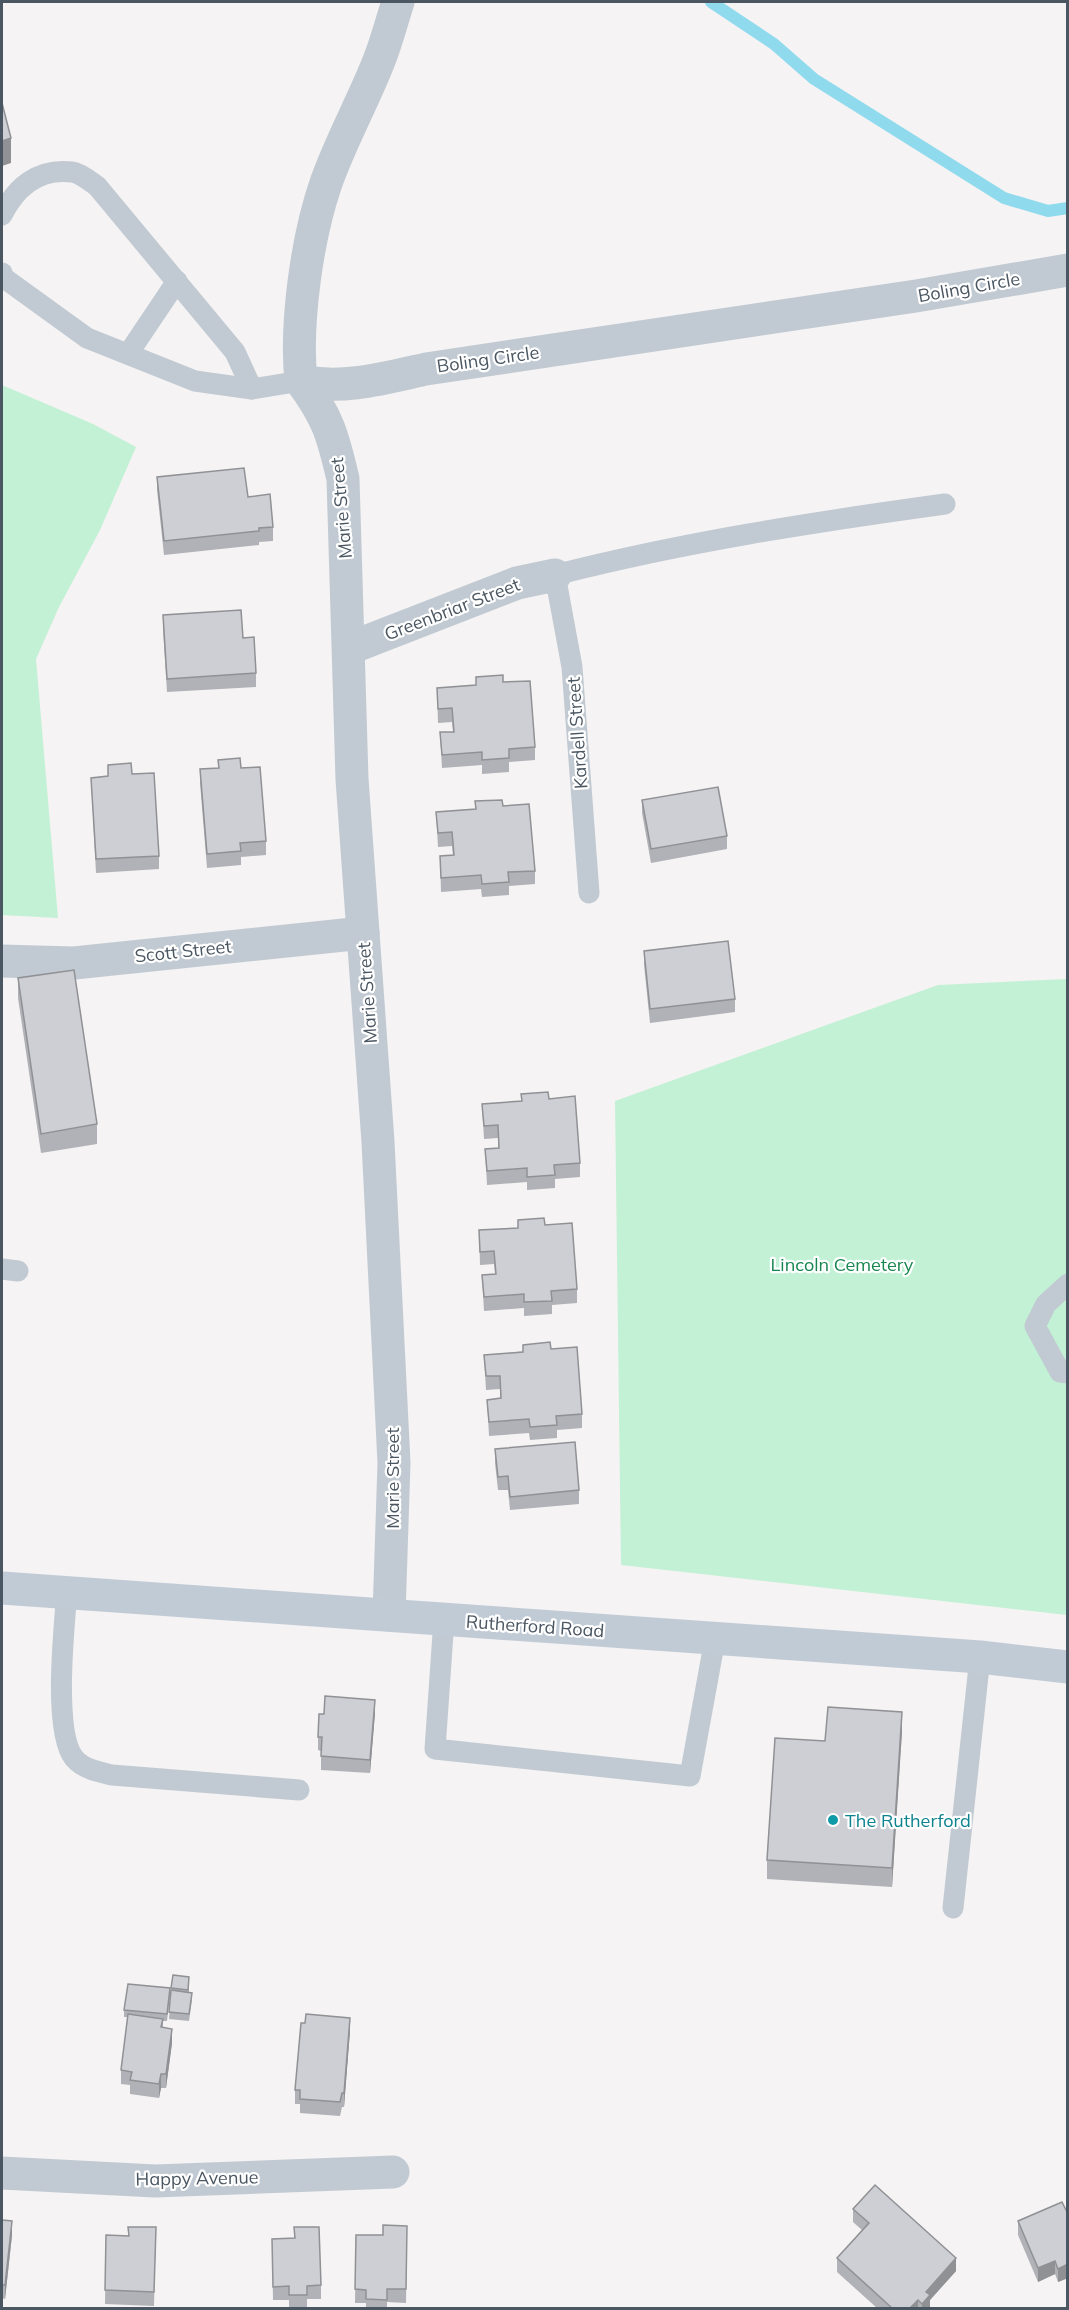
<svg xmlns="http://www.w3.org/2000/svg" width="1069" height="2310" viewBox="0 0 1069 2310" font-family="Mulish,sans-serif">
<rect width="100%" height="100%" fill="#f5f3f3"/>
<!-- green -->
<g fill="#c3f1d5">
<polygon points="2,385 93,424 136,447 100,530 59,607 36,659 58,918 2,915"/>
<polygon points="1067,979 1067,1615 621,1565 615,1101 938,985"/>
</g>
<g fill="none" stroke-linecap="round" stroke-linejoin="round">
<!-- stream -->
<polyline stroke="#90daee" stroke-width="12" points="711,2 774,44 814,79 1004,198 1048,211 1068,208"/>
<!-- lane -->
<g stroke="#c1cad2" stroke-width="21">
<path d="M2,215C16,187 38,168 72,172C80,173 90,181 97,186L235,352L252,389"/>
<polyline points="2,273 4,278 87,338 195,381 252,389 301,381"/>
<polyline points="128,354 177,281"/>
<path d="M589,893L572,667L555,575C684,542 814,522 945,504"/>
<polyline points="2,1269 18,1271"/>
<polyline points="1068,1284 1046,1304 1035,1326 1060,1372 1068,1373"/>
<path d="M67,1592C64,1628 53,1732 74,1758C83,1769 99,1772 112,1775L299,1790"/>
<polyline points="444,1619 435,1749 690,1776 715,1639"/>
<polyline points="953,1908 980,1657"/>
</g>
<!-- street -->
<g stroke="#c1cad2" stroke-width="33">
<path d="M398,2C392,20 387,40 380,58C364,100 341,140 326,183C307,238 295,324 301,381C344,390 385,378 426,369L916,296L1068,270"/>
<path d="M301,381C328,417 333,436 343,479L352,779L378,1142L394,1463L389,1615"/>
<polyline points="350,648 517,583 555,575"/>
<polyline points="2,961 74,963 363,933"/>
<polyline points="2,2173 155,2181 393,2172"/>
</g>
<!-- secondary -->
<polyline stroke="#c1cbd6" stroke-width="33" points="2,1588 980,1657 1068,1667"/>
</g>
<!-- wall -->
<g fill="#b0b2b7">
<polygon points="157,477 248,497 273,527 273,541 259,542 259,545 164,555 157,490"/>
<polygon points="163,615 243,638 256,673 256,687 167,692 163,629"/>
<polygon points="476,677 503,682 535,747 535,760 509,762 509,772 482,774 482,765 442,768 440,732 453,732 452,722 438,723 437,688 476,685"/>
<polygon points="218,760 241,768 266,841 266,855 241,857 241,865 207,868 200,783 200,769 218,768"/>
<polygon points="108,765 132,774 159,856 159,869 96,873 91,778 108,776"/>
<polygon points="642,800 727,836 727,849 651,863 642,813"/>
<polygon points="475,801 503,806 535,871 535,884 509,886 509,895 482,897 481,889 441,892 440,856 453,856 452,846 438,847 436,812 475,809"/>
<polygon points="644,951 735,999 735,1012 650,1023 644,965"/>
<polygon points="18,978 97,1124 97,1144 41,1153 18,998"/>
<polygon points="549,1099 580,1163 580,1177 555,1179 555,1188 527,1190 527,1182 487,1185 485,1149 498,1148 498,1138 484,1139 482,1104"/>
<polygon points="518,1220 545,1225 577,1289 577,1303 552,1305 552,1314 524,1316 524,1308 484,1311 482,1275 495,1274 494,1264 480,1265 479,1230 518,1228"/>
<polygon points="551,1349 582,1414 582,1428 557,1430 557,1438 530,1440 529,1433 489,1436 487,1400 500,1398 500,1389 486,1390 484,1355"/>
<polygon points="495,1449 579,1490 579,1504 510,1510 508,1490 498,1490 495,1463"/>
<polygon points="375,1713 370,1773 321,1770 321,1751 318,1750 318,1737"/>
<polygon points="902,1731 892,1887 767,1879 767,1860 825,1741"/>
<polygon points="173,1975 189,1977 189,1993 192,2000 189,2021 169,2019"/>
<polygon points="170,1995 167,2021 163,2021 163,2027 172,2043 166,2088 161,2088 159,2098 130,2094 130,2085 121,2084 121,2070 128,2017 124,2017 124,2010"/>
<polygon points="350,2031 344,2107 342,2107 340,2116 300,2113 300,2104 295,2104 295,2090"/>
<polygon points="853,2209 956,2271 930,2300 930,2308 877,2308 837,2272 837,2258 862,2230 853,2222"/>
<polygon points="1068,2214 1068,2278 1058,2282 1055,2274 1038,2282 1018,2235 1018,2221"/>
<polygon points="2,2220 12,2235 5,2299 2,2298"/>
<polygon points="407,2226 406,2303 387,2302 387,2308 366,2308 366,2303 355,2303 356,2235 383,2235"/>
<polygon points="156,2227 154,2306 105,2304 106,2235 129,2236"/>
<polygon points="294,2227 321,2285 321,2299 307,2299 307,2308 289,2308 289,2300 273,2300 272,2239 294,2238"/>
</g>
<!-- shaded-wall -->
<g fill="#909195">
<polygon points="11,138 11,163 2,166 2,141"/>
<polygon points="375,1700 375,1713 370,1773 370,1760"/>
<polygon points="902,1712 902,1731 892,1887 892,1868"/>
<polygon points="350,2018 350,2031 344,2107 344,2093"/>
<polygon points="172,2029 172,2043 166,2088 166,2074"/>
<polygon points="161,2074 161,2088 159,2098 159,2084"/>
<polygon points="12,2221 12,2235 5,2299 5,2285"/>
<polygon points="1068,2256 1068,2278 1058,2282 1058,2269"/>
<polygon points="956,2258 956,2271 930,2300 930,2308 922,2308 922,2304 926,2292"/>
<polygon points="1055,2261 1055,2274 1038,2282 1038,2268"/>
<polygon points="918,2300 918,2308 910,2308"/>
</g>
<!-- building -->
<g fill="#cdcfd5" stroke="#909195" stroke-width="1.5">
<polygon points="2,103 11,138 2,141"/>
<polygon points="244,468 248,497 270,494 273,527 259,528 259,531 164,541 157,477"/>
<polygon points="241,610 243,638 254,637 256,673 167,679 163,615"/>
<polygon points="503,675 503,682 530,681 535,747 509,749 509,758 482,760 482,752 442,755 440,732 454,732 452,708 438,709 437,688 476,685 476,677"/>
<polygon points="240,758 241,768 260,767 266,841 240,843 241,851 207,854 200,769 219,768 218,760"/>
<polygon points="131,763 132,774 154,773 159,856 96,859 91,778 108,776 108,765"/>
<polygon points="718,787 727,836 651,849 642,800"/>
<polygon points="502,800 503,806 529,804 535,871 508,872 509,882 482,884 481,875 441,878 440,856 454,855 452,832 438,833 436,812 476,809 475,801"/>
<polygon points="728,941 735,999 650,1009 644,951"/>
<polygon points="74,970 97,1124 41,1134 18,978"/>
<polygon points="548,1092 549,1099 575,1096 580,1163 554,1165 555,1175 527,1177 527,1168 487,1171 485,1149 499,1148 498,1125 484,1126 482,1104 522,1101 521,1094"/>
<polygon points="544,1218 545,1225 572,1223 577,1289 551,1291 552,1301 524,1302 524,1294 484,1297 482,1275 496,1274 494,1251 480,1252 479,1230 518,1228 518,1220"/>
<polygon points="550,1342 551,1349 577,1347 582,1414 556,1416 557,1425 530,1427 529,1419 489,1422 487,1400 501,1398 500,1376 486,1376 484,1355 523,1352 523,1345"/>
<polygon points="575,1442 579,1490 510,1497 508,1476 498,1477 495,1449"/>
<polygon points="325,1696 375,1700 370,1760 321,1756 322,1737 318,1737 319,1714 324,1714"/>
<polygon points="828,1707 902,1712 892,1868 767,1860 775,1738 825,1741"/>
<polygon points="173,1975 189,1977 188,1990 171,1988"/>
<polygon points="128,1984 170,1988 167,2014 124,2010"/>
<polygon points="171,1990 192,1993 189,2014 169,2012"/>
<polygon points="128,2014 163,2019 161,2027 172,2029 166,2074 161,2074 159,2084 130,2080 132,2072 121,2070"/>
<polygon points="306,2014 350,2018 344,2093 342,2093 340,2102 300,2099 300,2090 295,2090 301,2023 305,2023"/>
<polygon points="875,2185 956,2258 926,2292 930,2295 922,2304 918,2300 910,2308 892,2308 837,2258 869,2223 853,2209"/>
<polygon points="1062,2202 1068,2214 1068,2256 1067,2256 1068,2264 1058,2269 1055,2261 1038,2268 1018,2221"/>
<polygon points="2,2220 12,2221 5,2285 2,2285"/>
<polygon points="383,2225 407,2226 406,2289 387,2289 387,2300 366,2299 366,2290 355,2289 356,2235 383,2235"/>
<polygon points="128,2227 156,2227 154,2292 105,2290 106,2235 129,2236"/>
<polygon points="294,2227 319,2227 321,2285 307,2286 307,2295 289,2295 289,2286 273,2287 272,2239 295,2238"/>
</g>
<!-- markers -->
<circle fill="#0f9aa8" stroke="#fff" stroke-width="2" cx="833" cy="1820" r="6"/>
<g text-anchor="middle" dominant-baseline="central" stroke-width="4.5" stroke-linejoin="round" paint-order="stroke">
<!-- street labels -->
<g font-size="18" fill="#4a5661" stroke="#fff">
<text transform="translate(969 287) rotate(-10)">Boling Circle</text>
<text transform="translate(488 359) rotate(-8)">Boling Circle</text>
<text transform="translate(341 508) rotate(-95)">Marie Street</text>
<text transform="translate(452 609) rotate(-21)">Greenbriar Street</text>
<text transform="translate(577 733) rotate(-94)">Kardell Street</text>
<text transform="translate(183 951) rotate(-6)">Scott Street</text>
<text transform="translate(367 993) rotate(-94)">Marie Street</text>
<text transform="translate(392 1478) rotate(-90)">Marie Street</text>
<text transform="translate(535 1626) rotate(4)">Rutherford Road</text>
<text transform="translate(197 2178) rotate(-1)">Happy Avenue</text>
</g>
<!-- park labels -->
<g font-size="18" fill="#17864f" stroke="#fff">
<text x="842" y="1264">Lincoln Cemetery</text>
</g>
<!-- culture labels -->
<g font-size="18" fill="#0d838f" stroke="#fff" text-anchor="start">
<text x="845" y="1820">The Rutherford</text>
</g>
</g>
<!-- border -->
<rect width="1069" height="2310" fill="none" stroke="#4a5661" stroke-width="6"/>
</svg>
